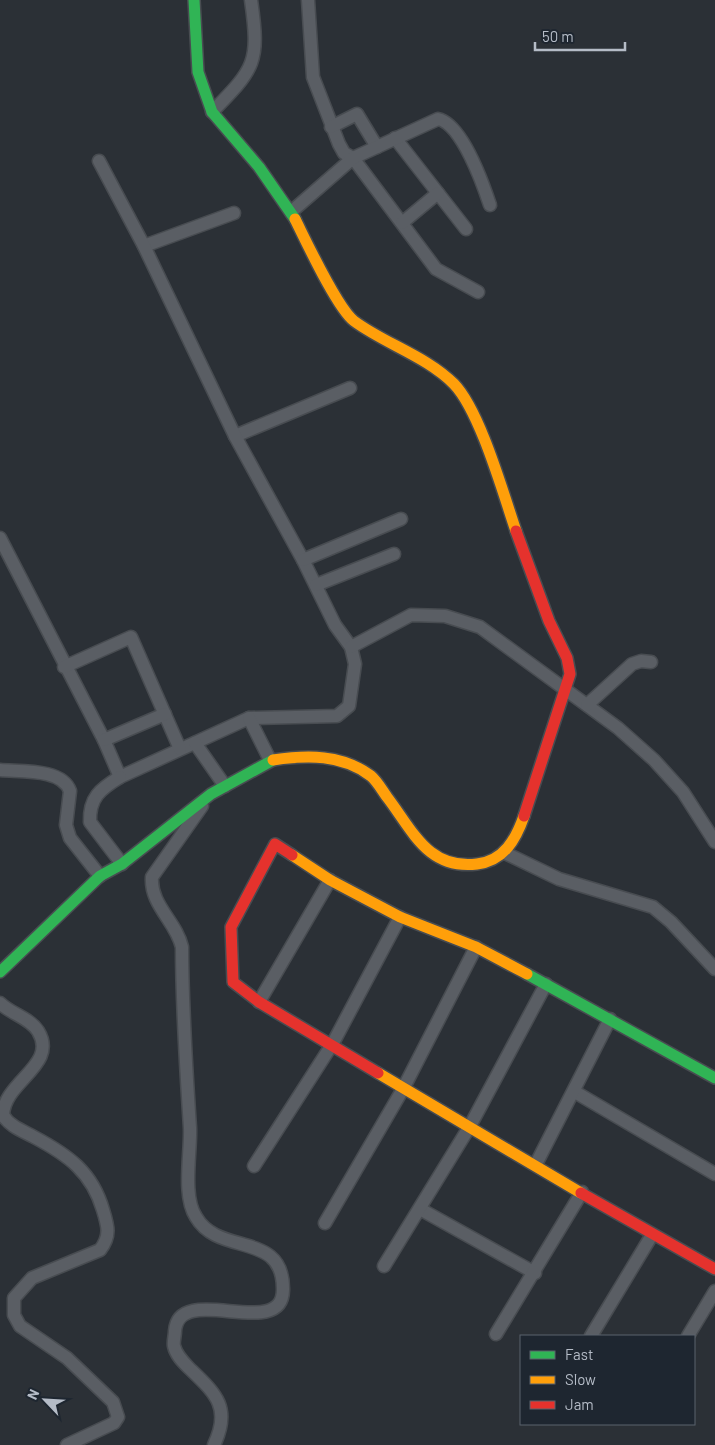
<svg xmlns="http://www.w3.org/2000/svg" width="715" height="1445" viewBox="0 0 715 1445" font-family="Barlow,sans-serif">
<rect width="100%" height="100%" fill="#2b3036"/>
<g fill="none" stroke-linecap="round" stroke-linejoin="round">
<defs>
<g id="street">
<polyline points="308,0 313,77 339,144 344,153 353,158 436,269 478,292"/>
<path d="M212,112C255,68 260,63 251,0"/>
<polyline points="331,127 357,114 377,147"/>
<polyline points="395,138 466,229"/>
<path d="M291,212L353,158L438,119C462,124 483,184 490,205"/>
<polyline points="402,223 438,193"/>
<polyline points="144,246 234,213"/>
<polyline points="235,436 350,388"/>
<polyline points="0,538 104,740 120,777 249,718 337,716 349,706 355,664 351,647 335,625 303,560 235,436 144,246 99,161"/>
<polyline points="303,560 401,519"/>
<polyline points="316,585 394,554"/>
<polyline points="351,647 411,615 445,616 480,627 618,728 654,760 683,792 715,842"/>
<polyline points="64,667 131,637 180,749"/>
<polyline points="587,705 632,664 641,661 651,662"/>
<polyline points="249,718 270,760"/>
<polyline points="104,740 165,714"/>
<polyline points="195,743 225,786"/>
<path d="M0,770C20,772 62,768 70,791L66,825L70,838L100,876"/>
<path d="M120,777C100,789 89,798 90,822L122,864"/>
<path d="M202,806L152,877C150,905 176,921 182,947C182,1007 186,1067 190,1128C191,1153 182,1196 196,1217C219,1257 284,1230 283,1290C282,1342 179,1281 175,1331C175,1336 173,1342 174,1346C176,1355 183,1362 189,1368C215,1393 232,1407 214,1445"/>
<polyline points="505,853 559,879 653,907 671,922 715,969"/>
<polyline points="259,1002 330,880"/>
<path d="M0,1003C11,1014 30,1018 38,1031C59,1065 4,1081 3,1115C9,1126 23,1131 34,1137C68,1155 92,1172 103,1210C108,1226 111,1236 100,1250L32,1278L14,1298V1315L20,1326L67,1358L113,1402L118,1417L114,1423L67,1445"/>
<polyline points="575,1092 715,1174"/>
<polyline points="536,1164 610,1019"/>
<polyline points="254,1166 333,1043 400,917"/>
<polyline points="420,1209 535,1273"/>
<polyline points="325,1223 403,1089 476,947"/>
<polyline points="384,1266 470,1126 546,984"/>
<polyline points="496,1334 582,1192"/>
<polyline points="591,1336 652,1235"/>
<polyline points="688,1336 715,1291"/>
</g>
<g id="fast">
<polyline points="194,0 198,72 212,112 259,167 295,219"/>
<polyline points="0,972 100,876 122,864 211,794 273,760"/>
<polyline points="527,974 715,1078"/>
</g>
<g id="slow">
<path d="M295,219C306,241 337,308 354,321C385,344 426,356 454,384C480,411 503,493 516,531"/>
<path d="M273,760C307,755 342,754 371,776C377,781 382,790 387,797C413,831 428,870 477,864C504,861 516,839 524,816"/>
<polyline points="292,855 330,880 400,917 476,947 527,974"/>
<polyline points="378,1073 581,1193"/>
</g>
<g id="jam">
<polyline points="516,531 549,621 567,658 570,674 524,816"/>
<polyline points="292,855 275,844 231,927 233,982 259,1002 378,1073"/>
<polyline points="581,1193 715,1269"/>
</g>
</defs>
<!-- street casing -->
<use href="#street" stroke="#484c51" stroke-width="15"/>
<!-- fast casing -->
<use href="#fast" stroke="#484c51" stroke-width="14"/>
<!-- slow casing -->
<use href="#slow" stroke="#484c51" stroke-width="14"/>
<!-- jam casing -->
<use href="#jam" stroke="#484c51" stroke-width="14"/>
<!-- street -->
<use href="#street" stroke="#5a5e64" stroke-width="12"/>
<!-- fast -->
<use href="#fast" stroke="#30b455" stroke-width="11"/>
<!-- slow -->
<use href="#slow" stroke="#ff9f0a" stroke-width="11"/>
<!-- jam -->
<use href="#jam" stroke="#e5322d" stroke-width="11"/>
</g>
<!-- legend -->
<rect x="520" y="1335" width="175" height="90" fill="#1e2630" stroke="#5a626c"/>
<rect x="530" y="1351" width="25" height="8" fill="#30b455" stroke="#5a626c"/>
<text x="565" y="1360" font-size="15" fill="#b5bcc7">Fast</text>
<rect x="530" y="1376" width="25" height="8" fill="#ff9f0a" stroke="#5a626c"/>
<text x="565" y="1385" font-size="15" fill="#b5bcc7">Slow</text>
<rect x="530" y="1401" width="25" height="8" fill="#e5322d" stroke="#5a626c"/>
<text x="565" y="1410" font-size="15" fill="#b5bcc7">Jam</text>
<!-- north arrow -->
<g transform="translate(45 1400) rotate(295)" stroke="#1e2630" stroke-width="4" paint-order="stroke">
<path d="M0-4L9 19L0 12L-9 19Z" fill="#b5bcc7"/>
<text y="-8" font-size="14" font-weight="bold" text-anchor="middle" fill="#b5bcc7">N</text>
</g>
<!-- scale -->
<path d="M535 42v8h90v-8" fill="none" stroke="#b5bcc7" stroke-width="2.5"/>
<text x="542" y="42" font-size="15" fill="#b5bcc7" stroke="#1e2630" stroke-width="4" paint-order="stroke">50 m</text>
</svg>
